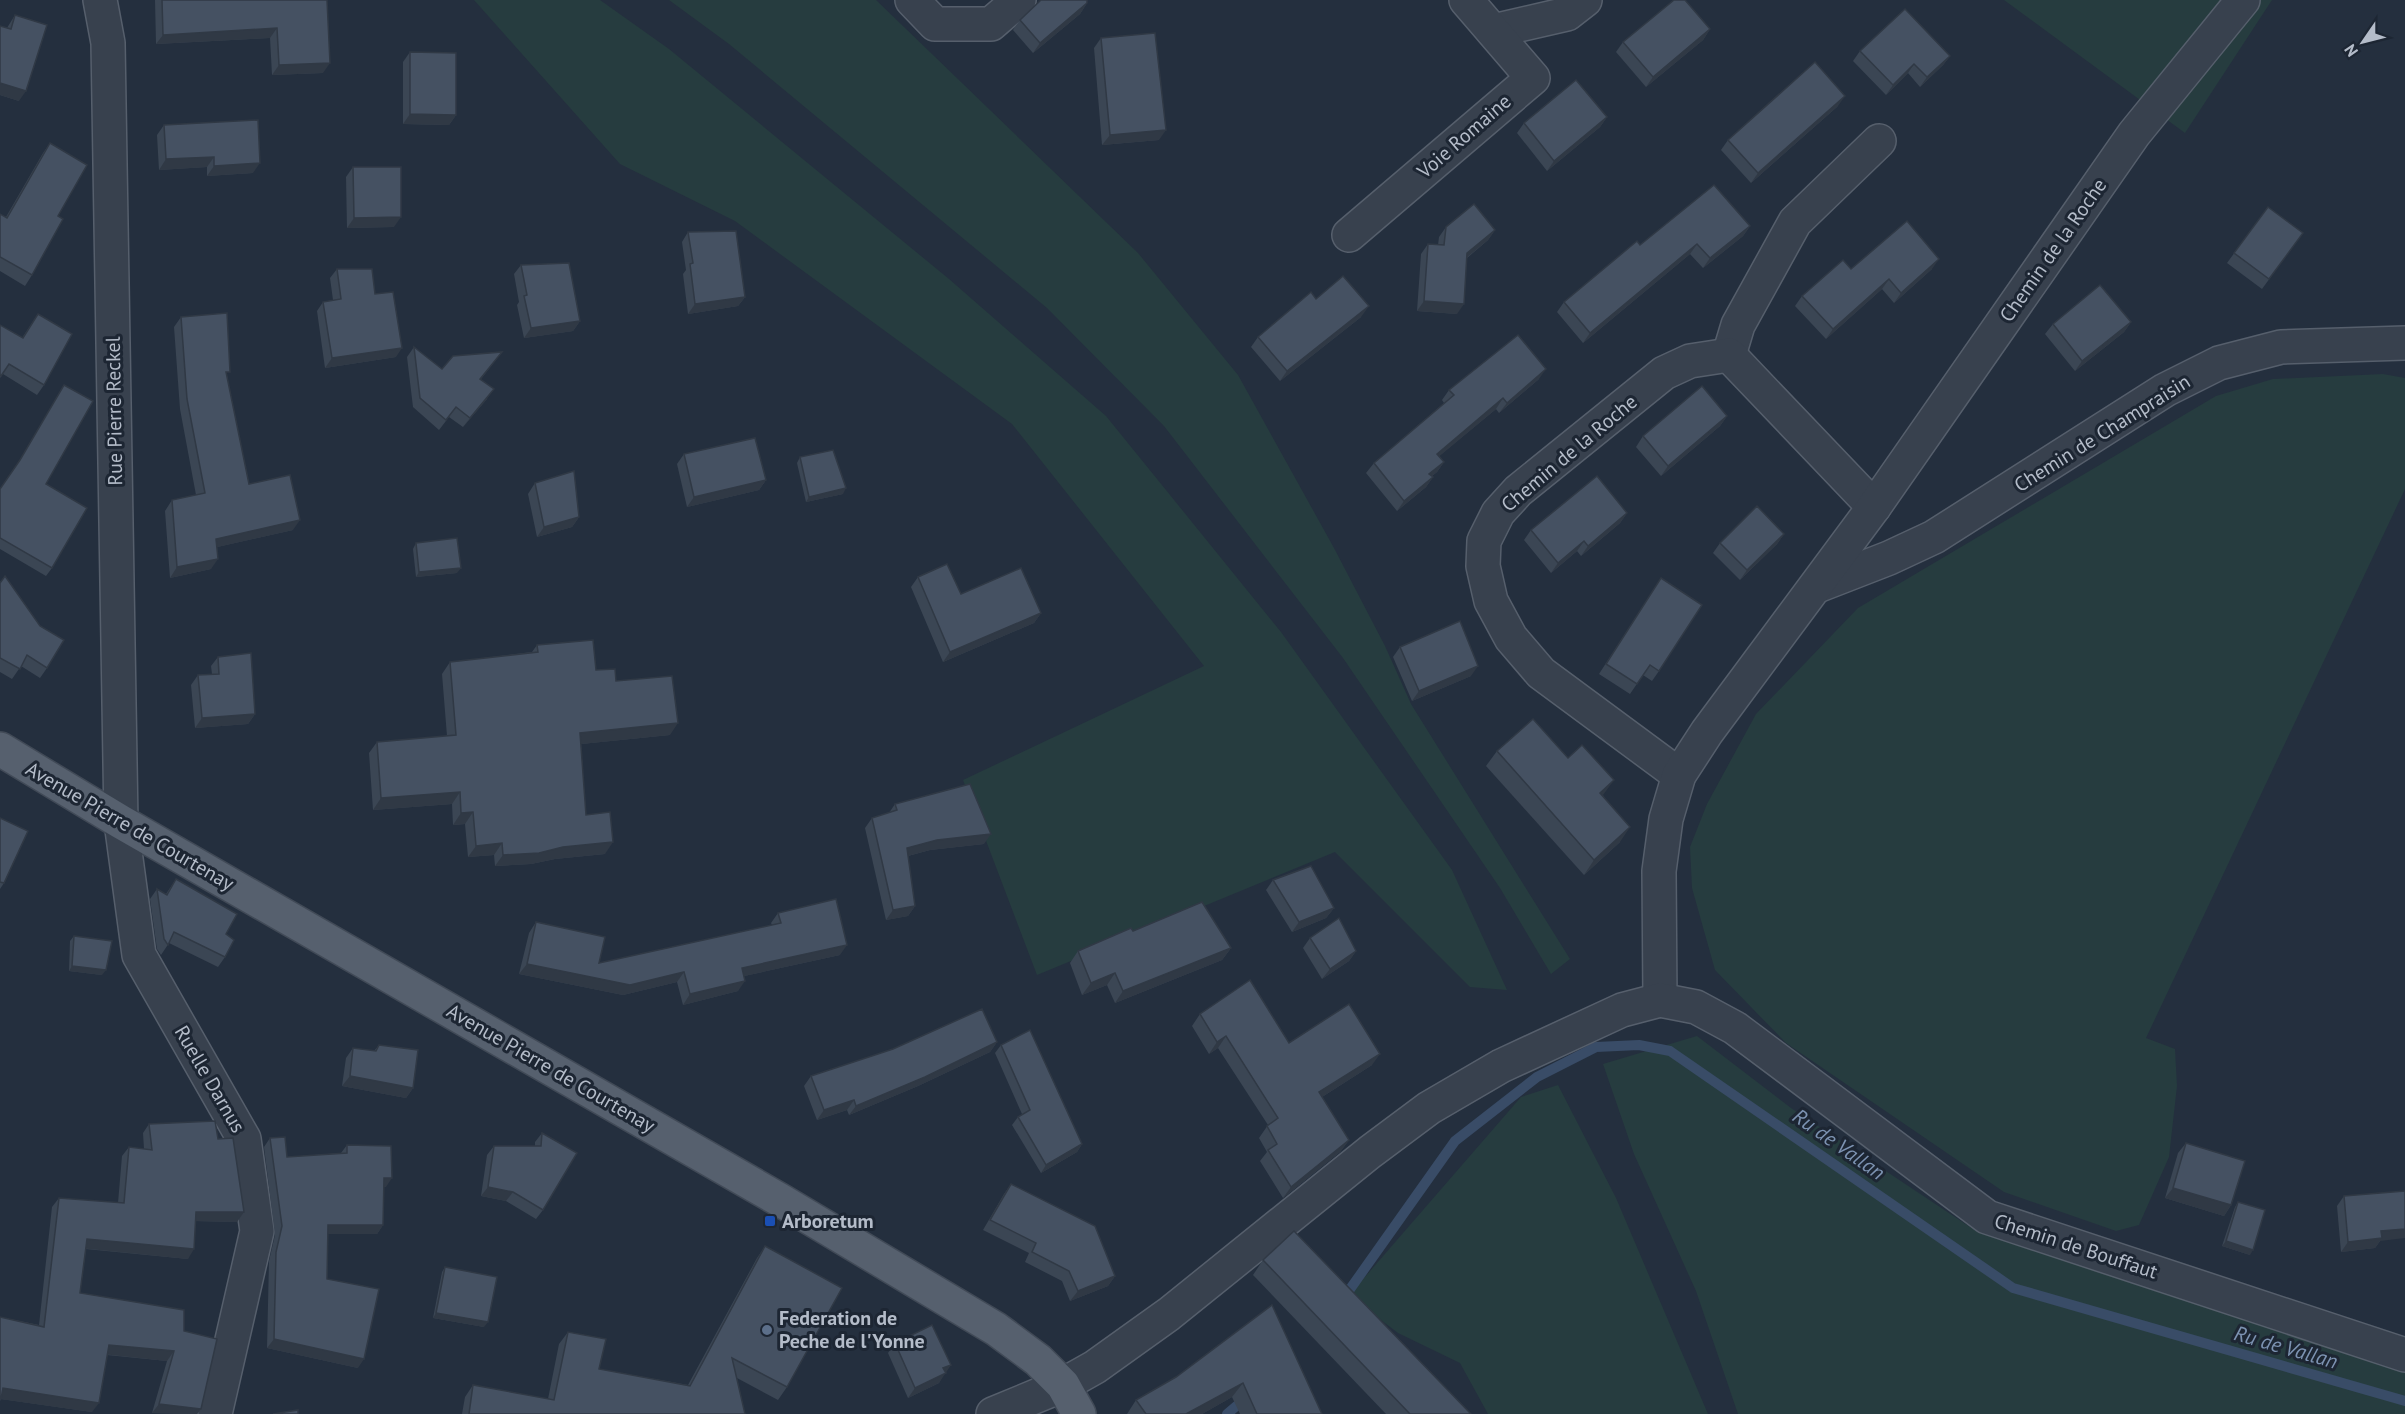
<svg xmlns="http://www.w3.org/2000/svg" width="2405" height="1414" viewBox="0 0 2405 1414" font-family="'PT Sans',sans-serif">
<rect width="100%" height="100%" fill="#242f3e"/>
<!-- green -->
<g fill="#263c3f">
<polygon points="474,0 600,0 669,49 949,279 1106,416 1281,632 1452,870 1507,990 1470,987 1335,852 1037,975 963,780 1204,666 1012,424 735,221 620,164"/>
<polygon points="669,0 876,0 1138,253 1238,375 1334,548 1385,646 1411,704 1570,959 1551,974 1500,888 1343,658 1164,426 1047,308 729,44"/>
<polygon points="2004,0 2272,0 2185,133"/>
<polygon points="2383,374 2405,378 2405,489 2146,1038 2175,1049 2177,1086 2169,1157 2139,1225 2116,1231 2004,1192 1786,1043 1715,970 1692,888 1690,847 1707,804 1756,714 1858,608 2216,396 2273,379"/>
<polygon points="1697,1036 1791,1108 1976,1231 2405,1372 2405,1414 1738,1414 1696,1291 1634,1154 1603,1064"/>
<polygon points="1558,1085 1616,1198 1708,1414 1488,1414 1460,1363 1398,1333 1373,1314 1345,1300 1521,1097"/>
</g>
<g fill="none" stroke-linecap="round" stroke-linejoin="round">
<!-- stream -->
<g stroke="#394c67" stroke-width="10">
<polyline points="1343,1299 1455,1141 1537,1077 1596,1047 1639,1045 1670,1051 2013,1288 2405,1401"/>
<polyline points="1227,1414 1247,1397"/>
</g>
<defs>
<g id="minor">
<polyline points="100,0 108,43 121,822 139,955 244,1139 257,1231 215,1414"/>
<polyline points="912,0 935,24 991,24 1019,0"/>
<polyline points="1493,31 1567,14 1585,0"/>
<polyline points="1349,235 1533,78 1466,0"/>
<polyline points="1729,355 1738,325 1795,222 1879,141"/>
<polyline points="1817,586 1889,558 1934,537 2165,390 2219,363 2281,347 2405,343"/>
<polyline points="1679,775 1541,673 1511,638 1491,601 1483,566 1484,541 1498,513 1518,491 1664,373 1690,361 1729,355 1874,507"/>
<polyline points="1660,1000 1659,871 1666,819 1679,775 1707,732 1874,507 2134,134 2243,0"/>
<polyline points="993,1414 1063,1385 1095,1367 1169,1314 1370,1152 1429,1108 1501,1066 1622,1010 1660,1000 1696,1007 1735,1028 1987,1217 2405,1355"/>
</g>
<polyline id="primary" points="0,749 121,822 780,1200 996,1329 1038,1360 1063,1385 1079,1414"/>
</defs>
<!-- minor casing -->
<use href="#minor" stroke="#565f6c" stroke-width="36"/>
<!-- primary casing -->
<use href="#primary" stroke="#414a57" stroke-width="36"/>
<!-- minor -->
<use href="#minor" stroke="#38414e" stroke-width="33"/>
<!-- primary -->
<use href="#primary" stroke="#56606e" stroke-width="33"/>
</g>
<!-- wall -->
<g fill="#3b4654">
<polygon points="155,0 327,0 323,73 272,75 270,38 156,44"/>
<polygon points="1087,3 1080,14 1033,53 1013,30 1020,20"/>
<polygon points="15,15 19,101 0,95 0,26 7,28"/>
<polygon points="1710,29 1703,40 1646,87 1616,52 1623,42"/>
<polygon points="1101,38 1159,140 1102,145 1094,48"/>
<polygon points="1860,51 1950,56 1943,65 1920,87 1908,73 1886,95 1853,61"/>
<polygon points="410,52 456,115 449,125 403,124 403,62"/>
<polygon points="1838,106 1751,183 1721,150 1728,140"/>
<polygon points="1607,117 1600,127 1547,171 1517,133 1524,123"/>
<polygon points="164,125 253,173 207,176 207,167 159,170 157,135"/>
<polygon points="50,143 58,216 32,275 25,286 0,271 0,214 6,217 43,153"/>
<polygon points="353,167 394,227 347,228 346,177"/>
<polygon points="2268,207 2303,233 2262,289 2227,263"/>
<polygon points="1750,226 1743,236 1703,268 1690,254 1583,343 1557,312 1564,302 1640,245"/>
<polygon points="1446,227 1495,230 1488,240 1467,258 1457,314 1417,311 1421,254 1428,244 1438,245 1439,237"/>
<polygon points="688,232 745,297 738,306 688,314 683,274 686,270 682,242"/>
<polygon points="521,265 580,321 573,331 524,338 517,305 519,302 514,274"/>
<polygon points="337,269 396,357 325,368 317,311 323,302 333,300 330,278"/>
<polygon points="1851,269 1932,269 1894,303 1882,289 1826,339 1795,306 1802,296"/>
<polygon points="1316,299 1361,317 1280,381 1251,347 1258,337"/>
<polygon points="38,314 44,385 37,395 3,374 0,378 0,325 22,338"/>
<polygon points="181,317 227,376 249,484 293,530 217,547 211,569 170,578 165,511 172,500 196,495 180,409 174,327"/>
<polygon points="2131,322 2124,332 2075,371 2045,334 2053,324"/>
<polygon points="414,347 442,369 502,352 481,379 487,399 463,427 449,417 439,430 413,407 407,357"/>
<polygon points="1539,379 1499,413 1496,409 1439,456 1444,462 1437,472 1432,476 1433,477 1426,487 1397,511 1366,473 1374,463 1444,403 1442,400 1449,390"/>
<polygon points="64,385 46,484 52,568 46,576 0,549 0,489 15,468"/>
<polygon points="1727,416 1720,426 1661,476 1636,447 1643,436"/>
<polygon points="684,454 766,480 759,490 687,507 677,464"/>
<polygon points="800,457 843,494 806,502 797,463"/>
<polygon points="535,483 579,517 572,527 537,537 528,494"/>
<polygon points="1627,513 1620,523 1581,556 1577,551 1551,573 1524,540 1531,530"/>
<polygon points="1784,534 1777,544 1740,580 1713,553 1720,543"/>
<polygon points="416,543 457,573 416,577 413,549"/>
<polygon points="5,576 47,668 40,678 21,666 12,679 0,672 0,582"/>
<polygon points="918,577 961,594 1041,613 1034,623 943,662 911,587"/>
<polygon points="1654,589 1659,671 1652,681 1643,675 1630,694 1599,674"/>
<polygon points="537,645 616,681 670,735 581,744 586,815 605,854 555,859 531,864 495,866 494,855 468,857 465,824 453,825 452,804 373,810 369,753 377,742 447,736 442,674 450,662 532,652"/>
<polygon points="1400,647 1471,676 1412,701 1393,657"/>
<polygon points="218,657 255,714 248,724 195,728 191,685 198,675 212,674 211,666"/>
<polygon points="1497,751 1603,795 1620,842 1584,875 1486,766"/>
<polygon points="895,804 984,844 930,850 908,856 915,906 908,916 886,920 865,828 872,818 889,813"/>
<polygon points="0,818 4,883 0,889"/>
<polygon points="176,879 226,934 225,957 218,967 169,943 161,955 157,949 150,899 157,889 166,894"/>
<polygon points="1273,880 1334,908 1326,918 1292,932 1266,890"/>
<polygon points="778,913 840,955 744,976 738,991 683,1005 677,982 623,995 519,974 529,933 536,922 599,963 772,925 771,923"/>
<polygon points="1133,931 1231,948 1222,960 1115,1003 1107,985 1082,995 1070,963 1078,951"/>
<polygon points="74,936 102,975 69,971 70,941"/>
<polygon points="1310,938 1356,951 1349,961 1322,979 1303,948"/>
<polygon points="1200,1014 1289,1043 1372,1065 1322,1097 1349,1140 1340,1152 1283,1198 1260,1161 1267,1152 1259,1138 1268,1125 1218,1048 1209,1054 1192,1026"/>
<polygon points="997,1042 990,1052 918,1086 849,1115 847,1110 817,1120 804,1086 811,1076"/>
<polygon points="379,1045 413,1088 406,1098 342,1086 346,1058 353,1048 374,1051"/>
<polygon points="1001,1045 1082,1144 1077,1152 1041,1173 1012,1125 1018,1117 1022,1114 995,1053"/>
<polygon points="149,1124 218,1139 237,1222 195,1221 188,1259 86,1249 80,1293 184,1331 201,1409 197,1414 152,1413 167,1361 107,1355 92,1412 1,1399 0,1401 0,1317 39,1325 52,1207 59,1198 118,1203 122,1156 129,1147 144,1149 143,1133"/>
<polygon points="542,1133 543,1210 536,1219 506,1201 481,1196 487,1155 494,1146 535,1146 535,1142"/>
<polygon points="270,1138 287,1157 341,1153 347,1145 386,1187 384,1187 383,1225 377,1234 328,1234 327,1279 358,1368 267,1348 269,1261 275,1235 264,1147"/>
<polygon points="2186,1143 2231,1205 2224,1216 2165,1198 2178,1153"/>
<polygon points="1011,1184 1115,1276 1108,1286 1070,1301 1062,1281 1025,1262 1029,1253 983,1230 1004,1194"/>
<polygon points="2344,1196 2380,1241 2375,1248 2341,1252 2337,1206"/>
<polygon points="2238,1202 2250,1255 2222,1246 2235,1207"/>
<polygon points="765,1246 787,1387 778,1400 737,1378 745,1414 462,1414 465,1397 473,1385 548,1399 559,1344 568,1332 599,1369 688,1385 757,1258"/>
<polygon points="1263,1260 1471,1414 1386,1414 1253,1275"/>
<polygon points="445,1267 484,1327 433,1318 442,1272"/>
<polygon points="1272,1305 1322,1414 1240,1414 1232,1397 1202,1414 1127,1414 1136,1400 1176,1377"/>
<polygon points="895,1343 945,1372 939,1383 908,1398 888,1353"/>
</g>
<!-- shaded-wall -->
<g fill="#303945">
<polygon points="1087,3 1080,14 1033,53 1040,43"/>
<polygon points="277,28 270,38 156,44 163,35"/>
<polygon points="1710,29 1703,40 1646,87 1653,77"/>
<polygon points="1950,56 1943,65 1920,87 1927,77"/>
<polygon points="330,63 323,73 272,75 279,65"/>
<polygon points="1914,64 1908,73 1886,95 1893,85"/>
<polygon points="0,83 26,91 19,101 0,95"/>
<polygon points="1845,96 1838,106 1751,183 1758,173"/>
<polygon points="410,114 456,115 449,125 403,124"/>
<polygon points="1607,117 1600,127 1547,171 1554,161"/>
<polygon points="1166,130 1159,140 1102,145 1110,135"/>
<polygon points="214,157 207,167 159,170 166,159"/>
<polygon points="260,163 253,173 207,176 214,166"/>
<polygon points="401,217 394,227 347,228 354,218"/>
<polygon points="1750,226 1743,236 1703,268 1710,258"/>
<polygon points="1495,230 1488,240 1460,263 1467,253"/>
<polygon points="1697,244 1690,254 1583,343 1590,333"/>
<polygon points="1939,259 1932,269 1894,303 1901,293"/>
<polygon points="1889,279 1882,289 1826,339 1833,329"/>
<polygon points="745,297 738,306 688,314 695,304"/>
<polygon points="1424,301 1464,304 1457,314 1417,311"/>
<polygon points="1369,306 1361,317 1280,381 1287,371"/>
<polygon points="580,321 573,331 524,338 531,328"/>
<polygon points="2131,322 2124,332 2075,371 2082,361"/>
<polygon points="402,348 396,357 325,368 332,358"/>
<polygon points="1546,369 1539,379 1499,413 1507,403"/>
<polygon points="494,389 487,399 463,427 470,418"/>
<polygon points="1503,398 1496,409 1430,464 1437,454"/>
<polygon points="1727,416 1720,426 1661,476 1668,466"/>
<polygon points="1444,462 1437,472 1422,484 1429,474"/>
<polygon points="1433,477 1426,487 1397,511 1404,501"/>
<polygon points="766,480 759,490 687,507 694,497"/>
<polygon points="846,488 843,494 806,502 809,497"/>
<polygon points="1627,513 1620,523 1581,556 1588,546"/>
<polygon points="579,517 572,527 537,537 544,527"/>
<polygon points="300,520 293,530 209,549 216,539"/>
<polygon points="1784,534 1777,544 1740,580 1747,570"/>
<polygon points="1584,541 1577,551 1551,573 1558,563"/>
<polygon points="218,559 211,569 170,578 177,567"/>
<polygon points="461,568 457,573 416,577 419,572"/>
<polygon points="1041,613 1034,623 943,662 950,652"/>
<polygon points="1478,666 1471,676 1412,701 1419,691"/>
<polygon points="255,714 248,724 195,728 202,718"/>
<polygon points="678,723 670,735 572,745 580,733"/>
<polygon points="1614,780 1603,795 1590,807 1600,793"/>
<polygon points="460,792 452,804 373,810 381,798"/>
<polygon points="473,812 465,824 453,825 461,813"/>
<polygon points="1630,827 1620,842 1584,875 1594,860"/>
<polygon points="991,834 984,844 930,850 900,858 907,848 937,840"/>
<polygon points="613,842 605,854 555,859 531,864 495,866 503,855 563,847"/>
<polygon points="502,843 494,855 468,857 476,846"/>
<polygon points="915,906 908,916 886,920 893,910"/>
<polygon points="1334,908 1326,918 1292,932 1299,922"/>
<polygon points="847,945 840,955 735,978 742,968"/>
<polygon points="1231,948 1222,960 1115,1003 1123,991"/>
<polygon points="1356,951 1349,961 1322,979 1330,969"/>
<polygon points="527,964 684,972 677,982 623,995 519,974"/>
<polygon points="72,966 106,970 102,975 69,971"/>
<polygon points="1115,973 1107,985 1082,995 1091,983"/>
<polygon points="745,981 738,991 683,1005 690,994"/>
<polygon points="1226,1036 1218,1048 1209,1054 1217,1042"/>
<polygon points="997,1042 990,1052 918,1086 849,1115 856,1106"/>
<polygon points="1380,1054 1372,1065 1311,1104 1319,1092"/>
<polygon points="350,1076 413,1088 406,1098 342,1086"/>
<polygon points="854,1100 847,1110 817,1120 824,1110"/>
<polygon points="1349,1140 1340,1152 1283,1198 1291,1187"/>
<polygon points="1082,1144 1077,1152 1041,1173 1046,1165"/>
<polygon points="384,1178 392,1178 386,1187 378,1187"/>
<polygon points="488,1187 513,1192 506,1201 481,1196"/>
<polygon points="2173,1188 2231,1205 2224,1216 2165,1198"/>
<polygon points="196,1212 244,1212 237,1222 189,1221"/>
<polygon points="328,1225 383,1225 377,1234 321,1234"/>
<polygon points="2405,1229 2405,1238 2380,1241 2375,1248 2341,1252 2348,1242 2381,1231"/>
<polygon points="87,1239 194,1249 188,1259 80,1248"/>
<polygon points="2226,1241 2253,1250 2250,1255 2222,1246"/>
<polygon points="1115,1276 1108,1286 1070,1301 1078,1291"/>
<polygon points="436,1313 488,1322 484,1327 433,1318"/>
<polygon points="274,1339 364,1359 358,1368 267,1348"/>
<polygon points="109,1345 174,1351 167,1361 102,1354"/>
<polygon points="951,1365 939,1383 908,1398 915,1388 943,1368"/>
<polygon points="1243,1383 1232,1397 1202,1414 1186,1414"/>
<polygon points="3,1388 99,1403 92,1412 0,1399"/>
<polygon points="159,1404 201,1409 197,1414 152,1413"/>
</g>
<!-- building -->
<g fill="#455162" stroke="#303945" stroke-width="1.5">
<polygon points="162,0 327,0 330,63 279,65 277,28 163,35"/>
<polygon points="1041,0 1087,0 1087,3 1040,43 1020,20"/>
<polygon points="1674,0 1685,0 1710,29 1653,77 1623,42"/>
<polygon points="1905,9 1950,56 1927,77 1914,64 1893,85 1860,51"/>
<polygon points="15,15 47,25 26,91 0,83 0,26 11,29"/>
<polygon points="1155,33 1166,130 1110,135 1101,38"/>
<polygon points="410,52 456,53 456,115 410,114"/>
<polygon points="1815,62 1845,96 1758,173 1728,140"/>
<polygon points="1576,80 1607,117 1554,161 1524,123"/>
<polygon points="258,120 260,163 214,166 214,157 166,159 164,125"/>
<polygon points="50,143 87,165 58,216 63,219 32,275 0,257 0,214 7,218"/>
<polygon points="353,167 401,167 401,217 354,218"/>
<polygon points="1714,185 1750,226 1710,258 1697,244 1590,333 1564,302 1637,241 1640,245"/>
<polygon points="1474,204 1495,230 1467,253 1464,304 1424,301 1428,244 1444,245 1446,227"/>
<polygon points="2268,207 2303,233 2269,279 2234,253"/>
<polygon points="1907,221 1939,259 1901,293 1889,279 1833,329 1802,296 1843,260 1851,269"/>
<polygon points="736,231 745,297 695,304 690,264 693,263 688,232"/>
<polygon points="569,263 580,321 531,328 524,296 527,295 521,265"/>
<polygon points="337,269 372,269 375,294 393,292 402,348 332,358 323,302 341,299"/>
<polygon points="1343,276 1369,306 1287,371 1258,337 1311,292 1316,299"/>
<polygon points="2100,285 2131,322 2082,361 2053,324"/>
<polygon points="227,313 230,372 226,372 249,484 290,475 300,520 216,539 218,559 177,567 172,500 205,493 187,399 181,317"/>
<polygon points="38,314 72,334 44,385 9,364 1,376 0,375 0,325 23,338"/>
<polygon points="1518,335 1546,369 1507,403 1503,398 1437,454 1444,462 1429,474 1433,477 1404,501 1374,463 1454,395 1449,390"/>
<polygon points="414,347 442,369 453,356 502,352 480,379 494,389 470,418 456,407 446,420 420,398"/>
<polygon points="64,385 93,401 46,484 87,508 52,568 0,538 0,489 20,460"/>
<polygon points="1702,386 1727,416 1668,466 1643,436"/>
<polygon points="755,438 766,480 694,497 684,454"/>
<polygon points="833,450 846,488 809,497 800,457"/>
<polygon points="574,471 579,517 544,527 535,483"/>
<polygon points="1597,476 1627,513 1588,546 1584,541 1558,563 1531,530"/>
<polygon points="1757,506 1784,534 1747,570 1720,543"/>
<polygon points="457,538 461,568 419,572 416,543"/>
<polygon points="947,564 961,594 1021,568 1041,613 950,652 918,577"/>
<polygon points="5,576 40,626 64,640 47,668 27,655 20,669 0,658 0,583"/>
<polygon points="1661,578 1702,605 1659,671 1650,665 1637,684 1606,664"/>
<polygon points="1460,621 1478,666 1419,691 1400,647"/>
<polygon points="593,640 596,670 615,669 616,681 672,676 678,723 580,733 586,815 610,812 613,842 563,847 539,853 503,855 502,843 476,846 473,812 461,813 460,792 381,798 377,742 456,735 450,662 538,652 537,645"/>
<polygon points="251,653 255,714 202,718 198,675 219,674 218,657"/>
<polygon points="1533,719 1568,758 1582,745 1614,780 1600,793 1630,827 1594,860 1497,751"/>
<polygon points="970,784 991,834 937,840 907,848 915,906 893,910 872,818 897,810 895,804"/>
<polygon points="0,818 28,831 4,883 0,882"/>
<polygon points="1311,866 1334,908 1299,922 1273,880"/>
<polygon points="176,879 237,914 226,934 234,940 225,957 174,932 168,945 164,939 157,889 167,895"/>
<polygon points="836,899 847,945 742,968 745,981 690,994 684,972 630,985 527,964 536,922 605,937 599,963 781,923 778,913"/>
<polygon points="1202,902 1231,948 1123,991 1115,973 1091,983 1078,951 1131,928 1133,931"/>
<polygon points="1339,918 1356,951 1330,969 1310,938"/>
<polygon points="74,936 112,941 106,970 72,966"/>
<polygon points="1250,980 1289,1043 1349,1004 1380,1054 1319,1092 1349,1140 1291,1187 1268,1150 1277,1144 1267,1126 1278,1118 1226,1036 1217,1042 1200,1014"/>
<polygon points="982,1009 997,1042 925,1077 856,1106 854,1100 824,1110 811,1076 893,1049"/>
<polygon points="1030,1030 1082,1144 1046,1165 1018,1117 1030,1110 1001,1045"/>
<polygon points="379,1045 418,1050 413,1088 350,1076 353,1048 376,1051"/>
<polygon points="215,1121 218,1139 233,1138 244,1212 196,1212 194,1249 87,1239 80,1293 184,1310 184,1331 217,1339 201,1409 159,1404 174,1351 109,1345 99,1403 3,1388 1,1399 0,1399 0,1317 44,1327 59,1198 124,1203 129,1147 152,1150 149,1124"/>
<polygon points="542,1133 577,1153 543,1210 513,1192 488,1187 494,1146 541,1146"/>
<polygon points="285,1137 287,1157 347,1153 347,1145 391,1146 392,1178 384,1178 383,1225 328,1225 327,1279 379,1289 364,1359 274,1339 276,1252 282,1226 270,1138"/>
<polygon points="2186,1143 2245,1161 2231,1205 2173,1188"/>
<polygon points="1011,1184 1095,1226 1115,1276 1078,1291 1069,1271 1032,1252 1036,1243 990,1220"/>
<polygon points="2405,1191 2405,1229 2381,1231 2382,1238 2348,1242 2344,1196"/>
<polygon points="2238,1202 2265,1210 2253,1250 2226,1241"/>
<polygon points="1294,1231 1471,1414 1410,1414 1263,1260"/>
<polygon points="765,1246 842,1288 787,1387 732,1358 745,1414 469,1414 473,1385 554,1400 568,1332 606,1339 599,1369 690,1386"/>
<polygon points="445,1267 497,1277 488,1322 436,1313"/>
<polygon points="1272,1305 1322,1414 1257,1414 1243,1383 1186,1414 1146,1414 1136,1400 1176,1377"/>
<polygon points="932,1325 951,1365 943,1368 946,1373 915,1388 895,1343"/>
<polygon points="298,1410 298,1414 273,1414"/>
</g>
<!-- markers -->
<rect fill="#1a4fb4" stroke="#1d2633" stroke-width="2" x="764" y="1215" width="12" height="12" rx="3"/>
<circle fill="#5c6f8a" stroke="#1d2633" stroke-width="2" cx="767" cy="1330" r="6"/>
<g text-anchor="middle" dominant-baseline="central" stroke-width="6" stroke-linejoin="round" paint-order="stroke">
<!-- street labels -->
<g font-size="20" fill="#b4bcc9" stroke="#1d2633">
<text transform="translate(1464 136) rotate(-41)">Voie Romaine</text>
<text transform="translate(2053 250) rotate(-55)">Chemin de la Roche</text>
<text transform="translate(114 411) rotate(-91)">Rue Pierre Reckel</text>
<text transform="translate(2102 433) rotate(-32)">Chemin de Champraisin</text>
<text transform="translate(1569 453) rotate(-40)">Chemin de la Roche</text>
<text transform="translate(130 826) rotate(30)">Avenue Pierre de Courtenay</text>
<text transform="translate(551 1068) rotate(30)">Avenue Pierre de Courtenay</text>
<text transform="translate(210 1079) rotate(60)">Ruelle Darnus</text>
<text transform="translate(2076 1246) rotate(18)">Chemin de Bouffaut</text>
</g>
<!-- poi labels -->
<g font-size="20" font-weight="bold" fill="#b4bcc9" stroke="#1d2633" text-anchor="start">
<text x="782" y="1221">Arboretum</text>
<text x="779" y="1318">Federation de<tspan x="779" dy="23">Peche de l'Yonne</tspan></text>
</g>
<!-- water labels -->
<g font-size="21" font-style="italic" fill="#7c92b1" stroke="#1d2633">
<text transform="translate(1839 1144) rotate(35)">Ru de Vallan</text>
<text transform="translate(2286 1347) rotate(16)">Ru de Vallan</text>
</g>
</g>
<!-- north arrow -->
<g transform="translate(2363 42) rotate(235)" stroke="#1d2633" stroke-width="4.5" paint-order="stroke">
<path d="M0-4.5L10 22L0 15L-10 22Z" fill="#b4bcc9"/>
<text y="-9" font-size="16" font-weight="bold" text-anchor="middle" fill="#b4bcc9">N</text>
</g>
</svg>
